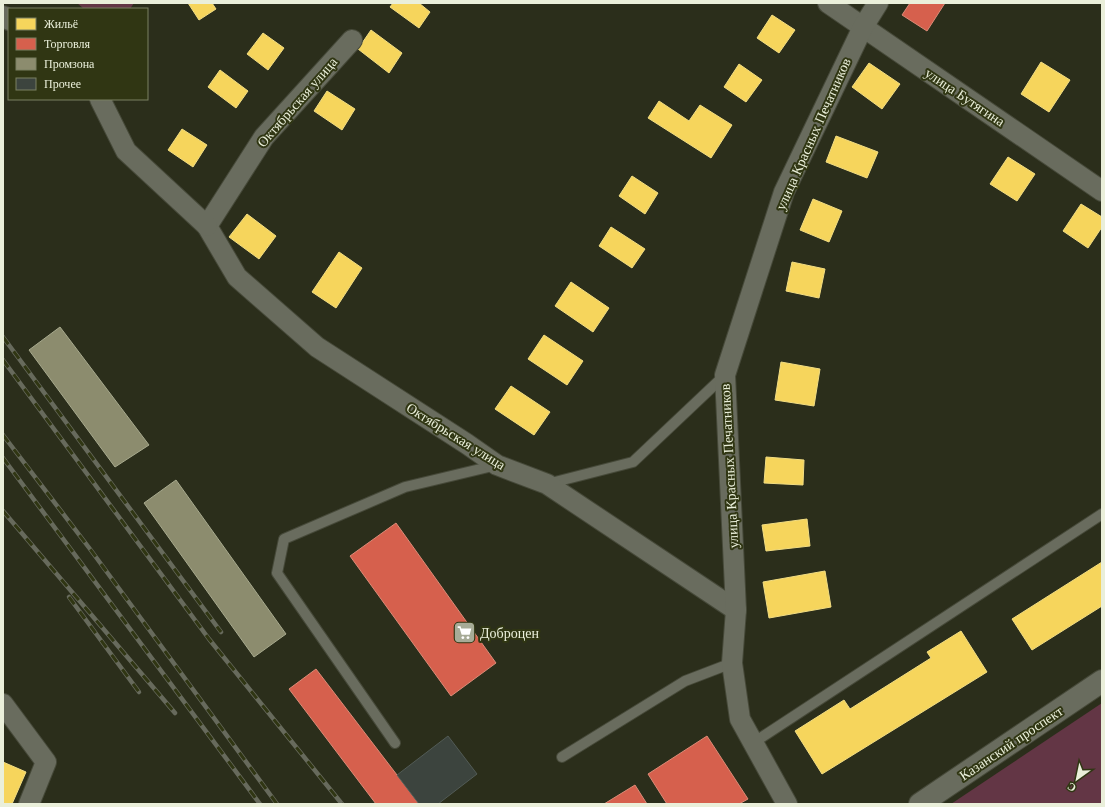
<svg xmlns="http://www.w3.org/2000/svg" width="1105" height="807" viewBox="0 0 1105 807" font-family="'Libre Baskerville',serif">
<rect width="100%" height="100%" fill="#2b2e1b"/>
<!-- green -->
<g fill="#633645">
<polygon points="77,3 134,3 130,9 84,9"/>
<polygon points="1102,703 1102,804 951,804"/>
</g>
<!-- homes -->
<g fill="#f6d55c" stroke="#f2dd82">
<polygon points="188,3 212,3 216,9 199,20"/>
<polygon points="393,3 419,3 430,12 419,28 390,7"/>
<polygon points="772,15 795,30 779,53 757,38"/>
<polygon points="371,30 402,53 389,73 358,49"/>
<polygon points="263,33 284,48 268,70 247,54"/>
<polygon points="1041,62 1070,80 1049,112 1021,94"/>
<polygon points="869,63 900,84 882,109 852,87"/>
<polygon points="739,64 762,80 746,102 724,87"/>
<polygon points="220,70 248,91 236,108 208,87"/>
<polygon points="327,91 355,109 342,130 314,111"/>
<polygon points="659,101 689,121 700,105 732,125 711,158 648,118"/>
<polygon points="182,129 207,145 193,167 168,150"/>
<polygon points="836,136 878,152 867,178 826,162"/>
<polygon points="1008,157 1035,174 1017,201 990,184"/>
<polygon points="632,176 658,193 645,214 619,196"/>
<polygon points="813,199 842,211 829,242 800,230"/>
<polygon points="1081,204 1102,217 1102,227 1088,248 1063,231"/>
<polygon points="247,214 276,236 259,259 229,237"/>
<polygon points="611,227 645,249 632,268 599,246"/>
<polygon points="339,252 362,268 336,308 312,292"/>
<polygon points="792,262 825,269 819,298 786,291"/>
<polygon points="571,282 609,308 593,332 555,306"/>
<polygon points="544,335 583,361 567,385 528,359"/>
<polygon points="781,362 820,369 814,406 775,400"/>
<polygon points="511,386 550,412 534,435 495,409"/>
<polygon points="766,457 804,460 803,485 764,483"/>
<polygon points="807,519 810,546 766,551 762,525"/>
<polygon points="1102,562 1102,606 1032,650 1012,619"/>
<polygon points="825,571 831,607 769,618 763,582"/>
<polygon points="961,631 987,672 822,774 795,731 844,700 850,709 931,658 927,652"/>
<polygon points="3,762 26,772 12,804 3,804"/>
</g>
<!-- shops -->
<g fill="#d6604d" stroke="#dc8b77">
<polygon points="910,3 945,3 927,31 902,15"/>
<polygon points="396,523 496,663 451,696 350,556"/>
<polygon points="316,669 397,775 419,804 376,804 289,689"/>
<polygon points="707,736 748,799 739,804 667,804 648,774"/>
<polygon points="635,785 647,804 604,804"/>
</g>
<!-- industry -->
<g fill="#8c8c6e" stroke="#a8aa8e">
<polygon points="60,327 149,445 115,467 29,350"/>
<polygon points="176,480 286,634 254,657 144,503"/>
</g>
<!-- building -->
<polygon fill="#3c443e" stroke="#525b56" points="448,736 477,774 438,804 419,804 397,775"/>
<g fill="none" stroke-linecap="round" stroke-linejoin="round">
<defs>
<g id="lane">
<polyline points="547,484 633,462 725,375"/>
<polyline points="395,743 277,573 284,539 405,487 497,465"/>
<polyline points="753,743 1102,514"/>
<polyline points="562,757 685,681 732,663"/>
</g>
<g id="street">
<polyline points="828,3 1102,191"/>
<polyline points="3,16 9,20"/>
<polyline points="352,40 264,137 207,226 237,277 317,347 467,444 497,465 547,484 736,610"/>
<polyline points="100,99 126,151 207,226"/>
<polyline points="3,704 46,762 29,804"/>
<polyline points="787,804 740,719 732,663 736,610 725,375 784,192 863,27 878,3"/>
</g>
<polyline id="secondary" points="920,804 1102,681"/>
</defs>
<!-- lane casing -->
<use href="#lane" stroke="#464939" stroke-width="12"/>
<!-- street casing -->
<use href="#street" stroke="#464939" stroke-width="22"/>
<!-- secondary casing -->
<use href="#secondary" stroke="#464939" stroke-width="24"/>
<!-- lane -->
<use href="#lane" stroke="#696c5e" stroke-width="10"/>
<!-- street -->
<use href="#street" stroke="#696c5e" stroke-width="20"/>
<!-- secondary -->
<use href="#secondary" stroke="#696c5e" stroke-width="22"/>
<defs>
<g id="rail">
<polyline points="3,337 221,632"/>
<polyline points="3,360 209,639 342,804"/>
<polyline points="3,435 90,549 277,804"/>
<polyline points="3,458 260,804"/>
<polyline points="3,511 175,713"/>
<polyline points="69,597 139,692"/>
</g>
</defs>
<!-- rail casing -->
<use href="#rail" stroke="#676a5c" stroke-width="4.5"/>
<!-- rail -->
<use href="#rail" stroke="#303613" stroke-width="3" stroke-dasharray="9" stroke-linecap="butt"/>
</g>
<!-- icons -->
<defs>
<symbol id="supermarket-square" viewBox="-11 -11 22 22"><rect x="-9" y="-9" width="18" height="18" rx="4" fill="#a7ab97" stroke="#303613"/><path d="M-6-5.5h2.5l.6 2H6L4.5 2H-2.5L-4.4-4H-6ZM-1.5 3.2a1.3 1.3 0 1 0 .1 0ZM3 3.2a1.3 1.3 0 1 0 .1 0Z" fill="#fff"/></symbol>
</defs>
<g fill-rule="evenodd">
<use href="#supermarket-square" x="452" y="620" width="25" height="25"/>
</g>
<g text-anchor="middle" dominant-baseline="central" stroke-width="4" stroke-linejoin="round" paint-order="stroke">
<!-- street labels -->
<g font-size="14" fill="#eaefda" stroke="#303613">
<text transform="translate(965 97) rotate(34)">улица Бутягина</text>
<text transform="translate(297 102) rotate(-49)">Октябрьская улица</text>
<text transform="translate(813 134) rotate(-66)">улица Красных Печатников</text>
<text transform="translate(456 436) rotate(32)">Октябрьская улица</text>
<text transform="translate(729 466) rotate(-93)">улица Красных Печатников</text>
<text transform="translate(1011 743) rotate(-34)">Казанский проспект</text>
</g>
<!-- poi labels -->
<g font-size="14" fill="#eaefda" stroke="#303613" text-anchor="start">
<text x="480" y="633">Доброцен</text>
</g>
</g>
<!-- border -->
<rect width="1105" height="807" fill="none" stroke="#eaefda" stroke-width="8"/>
<!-- legend -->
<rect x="8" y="8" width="140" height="92" fill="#303613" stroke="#7a8063"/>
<rect x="16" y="18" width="20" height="12" fill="#f6d55c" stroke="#7a8063"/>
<text x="44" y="28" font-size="12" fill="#eaefda">Жильё</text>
<rect x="16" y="38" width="20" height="12" fill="#d6604d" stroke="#7a8063"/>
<text x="44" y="48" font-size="12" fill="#eaefda">Торговля</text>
<rect x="16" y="58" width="20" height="12" fill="#8c8c6e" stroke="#7a8063"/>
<text x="44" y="68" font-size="12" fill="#eaefda">Промзона</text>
<rect x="16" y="78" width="20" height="12" fill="#3c443e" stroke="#7a8063"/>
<text x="44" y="88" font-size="12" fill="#eaefda">Прочее</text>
<!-- north arrow -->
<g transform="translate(1077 779) rotate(213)" stroke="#303613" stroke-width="3" paint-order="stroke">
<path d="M0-3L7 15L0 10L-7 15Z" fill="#eaefda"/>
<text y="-6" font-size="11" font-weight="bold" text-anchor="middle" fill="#eaefda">С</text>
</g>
</svg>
